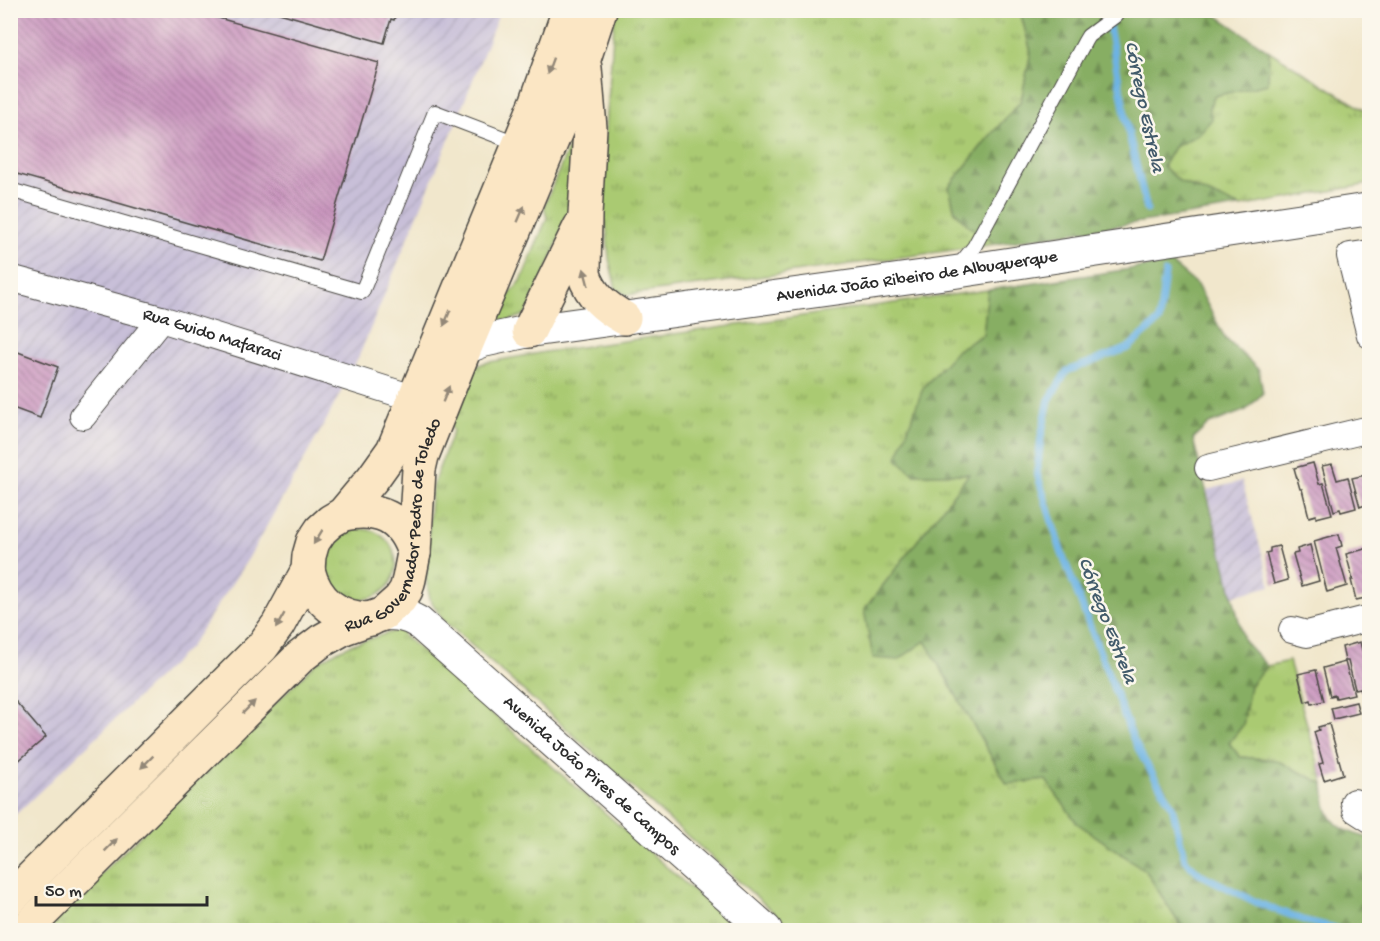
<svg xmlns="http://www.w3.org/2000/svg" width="1380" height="941" viewBox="0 0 1380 941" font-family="'Gochi Hand',sans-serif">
<defs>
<pattern id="industrial-furrows" width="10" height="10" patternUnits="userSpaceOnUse" patternTransform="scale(1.5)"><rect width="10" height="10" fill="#c8bfd8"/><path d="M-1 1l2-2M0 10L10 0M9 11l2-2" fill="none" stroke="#aca4ba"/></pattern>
<pattern id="grass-tufts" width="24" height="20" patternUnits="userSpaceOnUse" patternTransform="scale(1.5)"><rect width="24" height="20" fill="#aaca72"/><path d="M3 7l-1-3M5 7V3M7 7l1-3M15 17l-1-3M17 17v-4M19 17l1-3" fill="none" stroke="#8ba45e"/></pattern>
<pattern id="forest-firs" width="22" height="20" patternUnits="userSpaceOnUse" patternTransform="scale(1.5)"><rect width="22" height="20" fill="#87ae64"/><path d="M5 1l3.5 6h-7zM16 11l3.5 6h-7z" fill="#6f8e53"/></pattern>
<pattern id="building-back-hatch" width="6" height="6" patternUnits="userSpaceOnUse" patternTransform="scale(1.5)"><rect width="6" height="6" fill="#ca96bf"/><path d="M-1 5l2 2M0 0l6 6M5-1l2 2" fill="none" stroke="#a47b9b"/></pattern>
</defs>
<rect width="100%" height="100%" fill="#fbf7ec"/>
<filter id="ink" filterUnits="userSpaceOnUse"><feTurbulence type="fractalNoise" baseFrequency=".0167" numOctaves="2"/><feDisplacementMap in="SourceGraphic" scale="12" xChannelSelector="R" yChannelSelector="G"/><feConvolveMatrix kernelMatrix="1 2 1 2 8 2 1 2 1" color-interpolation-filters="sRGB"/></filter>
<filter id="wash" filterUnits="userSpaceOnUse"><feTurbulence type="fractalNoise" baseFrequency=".008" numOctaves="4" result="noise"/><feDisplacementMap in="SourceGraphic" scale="24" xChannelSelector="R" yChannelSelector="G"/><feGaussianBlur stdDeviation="1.35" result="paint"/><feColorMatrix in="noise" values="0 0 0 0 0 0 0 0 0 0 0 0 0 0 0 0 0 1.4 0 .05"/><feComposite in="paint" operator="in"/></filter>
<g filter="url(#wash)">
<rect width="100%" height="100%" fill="#f1e7cc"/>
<!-- industrial -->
<g fill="url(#industrial-furrows)">
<polygon points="11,11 500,11 457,120 359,356 327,419 248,559 190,647 11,819"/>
<polygon points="1242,481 1271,586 1233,596 1207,490"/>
</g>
<!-- grass -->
<g fill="url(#grass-tufts)" stroke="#6a7a4e" stroke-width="1.5">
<polygon points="615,11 1020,11 1031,52 1021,101 988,138 949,187 955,212 969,226 996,244 627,295 616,289 609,259 606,223 597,241"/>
<polygon points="1269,51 1369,113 1369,184 1240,207 1179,181 1163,166 1174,147 1199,134 1214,96 1268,84"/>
<polygon points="578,125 571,208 533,305 524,315 493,327 503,302 521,281 547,218 544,206"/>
<polygon points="988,290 983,335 957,350 915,474 970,473 864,610 898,660 925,641 1007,784 1046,780 1077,823 1146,871 1183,930 794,930 442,619 430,599 426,579 431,495 435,479 453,431 447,419 471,368 484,363 545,352"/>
<circle cx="361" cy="564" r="35"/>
<polygon points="398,630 405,630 402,634 738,930 44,930 316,663 339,650 353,644"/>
<polygon points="1289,661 1324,784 1276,760 1240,757 1229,743 1243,725 1250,685 1267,666"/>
</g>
<!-- forest -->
<g fill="url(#forest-firs)" stroke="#596c48" stroke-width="1.5">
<polygon points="1020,11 1210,11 1269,51 1268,84 1214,96 1209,108 1212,119 1199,134 1174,147 1163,166 1179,181 1240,207 996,244 969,226 955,211 949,187 988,138 1021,101 1031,52"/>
<path d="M1171,263L1197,285L1225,338L1259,370L1263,393L1246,410L1209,424L1193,439L1244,641L1267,666L1250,685L1243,725L1229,743L1240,757L1276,760L1324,784C1325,792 1325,801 1327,808C1333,829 1352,833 1369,838V930H1183L1146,871L1077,823L1046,780L1007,784L925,641L898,660L873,658L864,610L969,474H914L897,459L923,388L957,350L983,335L988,290Z"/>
</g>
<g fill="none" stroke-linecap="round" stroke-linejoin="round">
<!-- stream -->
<g stroke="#6db3e3" stroke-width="7">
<polyline points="1106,10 1129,135 1147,209"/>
<polyline points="1165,273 1159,321 1128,348 1067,371 1049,400 1041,437 1037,473 1061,551 1132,736 1143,758 1172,806 1185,860 1200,874 1258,903 1306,921 1332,927 1340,930"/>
</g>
</g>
<g id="blocks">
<!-- building -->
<g fill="url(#building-back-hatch)">
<polygon points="10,10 190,10 379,63 320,261 10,172"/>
<polygon points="269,10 397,10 394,20 391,19 384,43"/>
<polygon points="10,349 58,367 40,418 10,407"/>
<polygon points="1313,463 1319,484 1323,483 1332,514 1316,518 1316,515 1309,517 1302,489 1300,489 1294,468"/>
<polygon points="1332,464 1337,480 1348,477 1356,508 1341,512 1340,509 1334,511 1322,466"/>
<polygon points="1370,474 1370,508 1366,509 1365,505 1360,507 1352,478"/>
<polygon points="1339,534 1342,546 1336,548 1347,586 1327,592 1314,541"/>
<polygon points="1310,545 1319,581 1302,586 1293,554 1298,553 1297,549"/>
<polygon points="1279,546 1288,580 1274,584 1266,553 1270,552 1270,548"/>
<polygon points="1369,548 1370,597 1356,600 1351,580 1353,580 1346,554"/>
<polygon points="1360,642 1364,657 1366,656 1370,676 1370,689 1361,691 1360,688 1355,689 1348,661 1345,661 1342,647"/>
<polygon points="1345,662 1354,694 1336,698 1335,695 1330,696 1323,668"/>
<polygon points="1316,670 1324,701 1312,704 1311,700 1305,702 1298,674"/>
<polygon points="10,695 46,737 10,768"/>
<polygon points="1356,702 1359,713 1334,719 1331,708"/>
<polygon points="1329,724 1343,774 1324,780 1319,764 1323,763 1314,732 1319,730 1318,727"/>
</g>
</g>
</g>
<g filter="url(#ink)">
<use href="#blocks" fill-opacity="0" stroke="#494743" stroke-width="1.5"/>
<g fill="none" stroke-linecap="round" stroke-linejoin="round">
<defs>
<g id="service">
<polyline points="10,190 362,292 435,112 519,144"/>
<polyline points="957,268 974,247 1085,41 1088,36 1115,16 1118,10"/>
</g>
<g id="minor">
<polyline points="1370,253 1350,256 1370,335"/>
<path id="s1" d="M10,278L161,319L413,398"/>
<polyline points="83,416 161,319"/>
<polyline points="1208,468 1370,429"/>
<polyline points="1292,630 1307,634 1370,618"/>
<polyline points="1354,802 1356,810 1370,819"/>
</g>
<g id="tertiary">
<path id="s2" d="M465,348L483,341L529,331L955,272L1370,209"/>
<path id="s3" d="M383,614C397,614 406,615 418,622L766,930"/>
</g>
<g id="secondary">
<path d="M585,68L590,128L585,215L584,274C591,296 605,307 624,318"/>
<polyline points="529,331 580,227"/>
<path d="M343,514C378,507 403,517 414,553"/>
<path d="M308,570C316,602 338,619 371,619"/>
<polyline points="10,899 262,647 278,625 308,570 309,556 313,542 321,530 331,521 343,514 373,478 393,450 537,101 569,10"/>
<path id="s4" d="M25,930L300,657L321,641L344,628L383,614L400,599L406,590L409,579L414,553L419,469L422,456L465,348L564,112L584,59L600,10"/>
</g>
</defs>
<!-- service casing -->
<use href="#service" stroke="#494743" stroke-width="16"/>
<!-- minor casing -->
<use href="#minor" stroke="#494743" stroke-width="28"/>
<!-- tertiary casing -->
<use href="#tertiary" stroke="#494743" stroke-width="34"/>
<!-- secondary casing -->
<use href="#secondary" stroke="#494743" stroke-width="36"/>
<!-- service -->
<use href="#service" stroke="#fff" stroke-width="14"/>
<!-- minor -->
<use href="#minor" stroke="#fff" stroke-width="26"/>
<!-- tertiary -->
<use href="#tertiary" stroke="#fff" stroke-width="32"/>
<!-- secondary -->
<use href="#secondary" stroke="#fbe6c4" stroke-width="33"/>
</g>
<!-- one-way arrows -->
<defs><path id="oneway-solid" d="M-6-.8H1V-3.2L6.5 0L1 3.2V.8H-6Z" transform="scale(1.5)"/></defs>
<g fill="#938878">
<use href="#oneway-solid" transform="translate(550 66) rotate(110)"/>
<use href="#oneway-solid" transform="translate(521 214) rotate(-67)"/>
<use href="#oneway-solid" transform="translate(586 277) rotate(-105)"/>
<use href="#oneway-solid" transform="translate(447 318) rotate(113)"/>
<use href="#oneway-solid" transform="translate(446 394) rotate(-68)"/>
<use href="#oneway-solid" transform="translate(318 537) rotate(122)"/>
<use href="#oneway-solid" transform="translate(280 621) rotate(120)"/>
<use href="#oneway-solid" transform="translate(249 707) rotate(-45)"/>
<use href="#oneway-solid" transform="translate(147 762) rotate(135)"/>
<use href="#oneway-solid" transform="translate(111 845) rotate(-45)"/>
</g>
</g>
<g text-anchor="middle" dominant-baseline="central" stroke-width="5" stroke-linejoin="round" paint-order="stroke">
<!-- street labels -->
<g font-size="18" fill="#2b2b2b" stroke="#fbf7ec">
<text stroke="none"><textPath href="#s2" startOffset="458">Avenida João Ribeiro de Albuquerque</textPath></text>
<text stroke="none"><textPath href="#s1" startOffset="210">Rua Guido Mafaraci</textPath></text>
<text stroke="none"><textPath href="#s4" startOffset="566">Rua Governador Pedro de Toledo</textPath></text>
<text stroke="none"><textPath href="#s3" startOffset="268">Avenida João Pires de Campos</textPath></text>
</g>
<!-- water labels -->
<g font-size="20" font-style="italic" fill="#425b6b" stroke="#fbf7ec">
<text transform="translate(1143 107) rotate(78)">Córrego Estrela</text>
<text transform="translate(1106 621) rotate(69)">Córrego Estrela</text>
</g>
</g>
<!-- margin -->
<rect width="1380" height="941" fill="none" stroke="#fbf7ec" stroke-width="36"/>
<!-- scale -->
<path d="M36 896v9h171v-9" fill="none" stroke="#2b2b2b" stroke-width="3"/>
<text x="45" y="896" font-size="18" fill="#2b2b2b" stroke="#fbf7ec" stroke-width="4.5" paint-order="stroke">50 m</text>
</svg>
